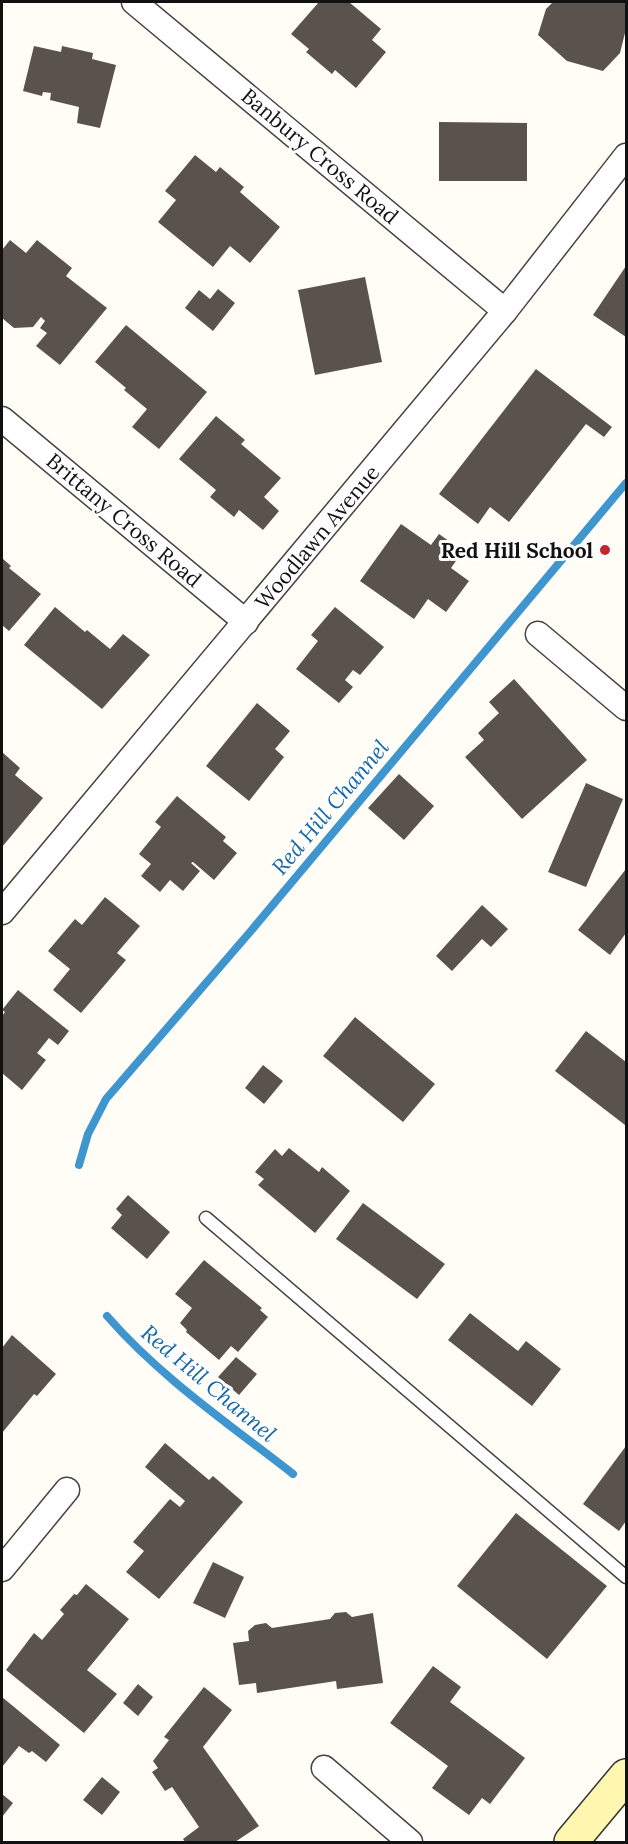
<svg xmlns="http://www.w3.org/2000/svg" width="628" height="1844" viewBox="0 0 628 1844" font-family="Lora,serif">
<rect width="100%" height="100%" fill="#fffdf5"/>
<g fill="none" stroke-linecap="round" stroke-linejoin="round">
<!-- stream -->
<g stroke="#3f96cf" stroke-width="8">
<polyline points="79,1165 88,1134 106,1099 250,932 626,483"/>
<path d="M107,1316C160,1377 229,1424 293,1474"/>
</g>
</g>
<!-- building -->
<g fill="#5a524d">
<polygon points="319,2 349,2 381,29 372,40 386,52 356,88 335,70 332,74 306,52 309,49 291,34"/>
<polygon points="553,2 626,2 626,29 620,53 603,71 567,61 538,35 546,9"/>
<polygon points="34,46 61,52 62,46 93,53 92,59 116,65 100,128 77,123 79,107 50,100 51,93 43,92 42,96 23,91"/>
<polygon points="439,122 527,123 527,181 439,181"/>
<polygon points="195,155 216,172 220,167 244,187 240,192 280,227 250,263 230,246 213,267 158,222 176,200 165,191"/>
<polygon points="10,240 26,253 37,240 72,268 66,276 107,308 60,365 36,346 47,333 40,328 45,321 41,317 33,327 14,328 2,318 2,250"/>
<polygon points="626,266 626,337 593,315"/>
<polygon points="365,277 382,362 315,375 298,290"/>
<polygon points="218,289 235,303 213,331 185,308 199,290 210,299"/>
<polygon points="126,325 207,392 159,449 132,427 147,409 124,390 126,388 95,362"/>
<polygon points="536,369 612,427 604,437 586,424 509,522 490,507 478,524 439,494"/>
<polygon points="216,416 245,440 241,444 281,478 264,497 279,511 263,530 239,510 234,517 210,497 216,490 179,459"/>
<polygon points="401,524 431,545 439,534 463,551 451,568 469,581 446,612 428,599 414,619 360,581"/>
<polygon points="2,558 11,566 9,568 41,594 9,631 2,625"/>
<polygon points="55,607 85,632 87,630 110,649 123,634 150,655 102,709 24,645"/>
<polygon points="335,607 384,647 360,675 353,670 345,680 353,687 339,703 296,669 318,641 311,635"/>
<polygon points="514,679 587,760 522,819 465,757 484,740 478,733 499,713 489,702"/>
<polygon points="257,703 290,731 275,749 284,757 249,801 206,766"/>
<polygon points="2,752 20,768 15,775 43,798 2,847"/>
<polygon points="399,774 434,806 404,840 368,808"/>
<polygon points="586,783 623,799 586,887 548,872"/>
<polygon points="177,796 226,837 223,841 237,853 214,880 193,862 191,863 200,871 183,891 170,880 160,892 141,876 151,864 139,854 161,827 155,822"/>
<polygon points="626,869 626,933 610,955 578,930"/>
<polygon points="105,897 140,926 117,953 126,960 81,1013 53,990 70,969 48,951 75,919 82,925"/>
<polygon points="482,905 508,929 491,947 482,939 452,971 436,956"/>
<polygon points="18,990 69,1031 58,1045 49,1038 37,1053 46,1060 22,1090 2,1073 2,1016 5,1012 2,1010"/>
<polygon points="355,1017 435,1084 403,1122 323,1056"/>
<polygon points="586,1031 626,1062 626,1122 625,1125 555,1071"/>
<polygon points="263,1065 283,1081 264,1104 245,1088"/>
<polygon points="289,1148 319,1172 322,1167 350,1191 315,1233 258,1185 264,1179 255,1172 275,1149 282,1156"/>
<polygon points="128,1195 170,1232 147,1259 111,1228 122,1215 116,1209"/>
<polygon points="363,1203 445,1264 417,1299 336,1239"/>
<polygon points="204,1260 262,1308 260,1310 268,1317 238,1352 231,1346 219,1360 186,1332 187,1330 180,1323 192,1308 175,1294"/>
<polygon points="470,1313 518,1351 526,1341 561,1369 532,1406 448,1340"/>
<polygon points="12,1335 56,1374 37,1396 34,1394 2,1433 2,1348"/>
<polygon points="236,1357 257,1374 239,1395 218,1377"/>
<polygon points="165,1443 209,1480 213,1476 243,1502 159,1599 126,1572 144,1551 133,1542 170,1499 180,1507 185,1501 145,1467"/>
<polygon points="626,1446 626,1521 619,1531 583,1504"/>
<polygon points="516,1513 607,1586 547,1659 457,1586"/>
<polygon points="213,1562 244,1577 225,1618 193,1603"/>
<polygon points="86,1584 129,1619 87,1670 117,1694 84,1733 6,1670 34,1633 42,1640 64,1614 60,1610 74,1594 77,1595"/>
<polygon points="346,1612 352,1617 373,1613 383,1683 337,1689 336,1681 257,1693 256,1683 239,1685 233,1643 249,1641 248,1631 255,1625 266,1623 272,1628 330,1619 335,1613"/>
<polygon points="433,1666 461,1687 450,1702 525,1758 490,1804 482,1798 469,1815 432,1788 448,1766 390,1723"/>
<polygon points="138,1684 153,1697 138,1716 123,1703"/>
<polygon points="204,1687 232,1710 203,1747 259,1826 235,1842 185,1842 183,1839 199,1827 172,1787 165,1791 152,1772 158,1768 153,1761 169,1740 164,1737"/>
<polygon points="2,1697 60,1745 46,1762 32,1751 29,1753 19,1746 2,1767"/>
<polygon points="102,1777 120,1792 102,1815 83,1800"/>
<polygon points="2,1794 13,1803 2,1817"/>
</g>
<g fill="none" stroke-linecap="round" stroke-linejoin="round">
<defs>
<polyline id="lane" points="206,1218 626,1577"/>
<g id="street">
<polyline points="134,2 505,311"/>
<polyline points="2,419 246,622"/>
<polyline points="538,634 626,708"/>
<polyline points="2,912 505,311 626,156"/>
<polyline points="2,1569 67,1490"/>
<polyline points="324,1768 410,1842"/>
</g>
<polyline id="secondary" points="571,1842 626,1776"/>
</defs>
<!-- lane casing -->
<use href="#lane" stroke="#444" stroke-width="15"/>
<!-- street casing -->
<use href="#street" stroke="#444" stroke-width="27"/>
<!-- secondary casing -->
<use href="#secondary" stroke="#333" stroke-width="36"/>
<!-- lane -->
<use href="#lane" stroke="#fff" stroke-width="12"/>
<!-- street -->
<use href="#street" stroke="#fff" stroke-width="24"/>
<!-- secondary -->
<use href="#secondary" stroke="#fff6b0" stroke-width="33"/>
</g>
<!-- markers -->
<circle fill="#c4262e" stroke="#fff" stroke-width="2" cx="605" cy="550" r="6"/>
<g text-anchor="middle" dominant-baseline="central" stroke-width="6" stroke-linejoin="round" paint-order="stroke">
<!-- street labels -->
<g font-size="21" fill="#111" stroke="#fff">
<text transform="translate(320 156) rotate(40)">Banbury Cross Road</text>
<text transform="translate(124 520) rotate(40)">Brittany Cross Road</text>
<text transform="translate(317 537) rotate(-50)">Woodlawn Avenue</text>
</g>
<!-- poi labels -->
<g font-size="21" font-weight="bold" fill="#111" stroke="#fff" text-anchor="end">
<text x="593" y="550">Red Hill School</text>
</g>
<!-- water labels -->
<g font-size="22" font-style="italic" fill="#1768a6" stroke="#fff">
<text transform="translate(330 807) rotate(-50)">Red Hill Channel</text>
<text transform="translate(209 1383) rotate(40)">Red Hill Channel</text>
</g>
</g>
<!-- border -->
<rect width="628" height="1844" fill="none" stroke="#111111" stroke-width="6"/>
</svg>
